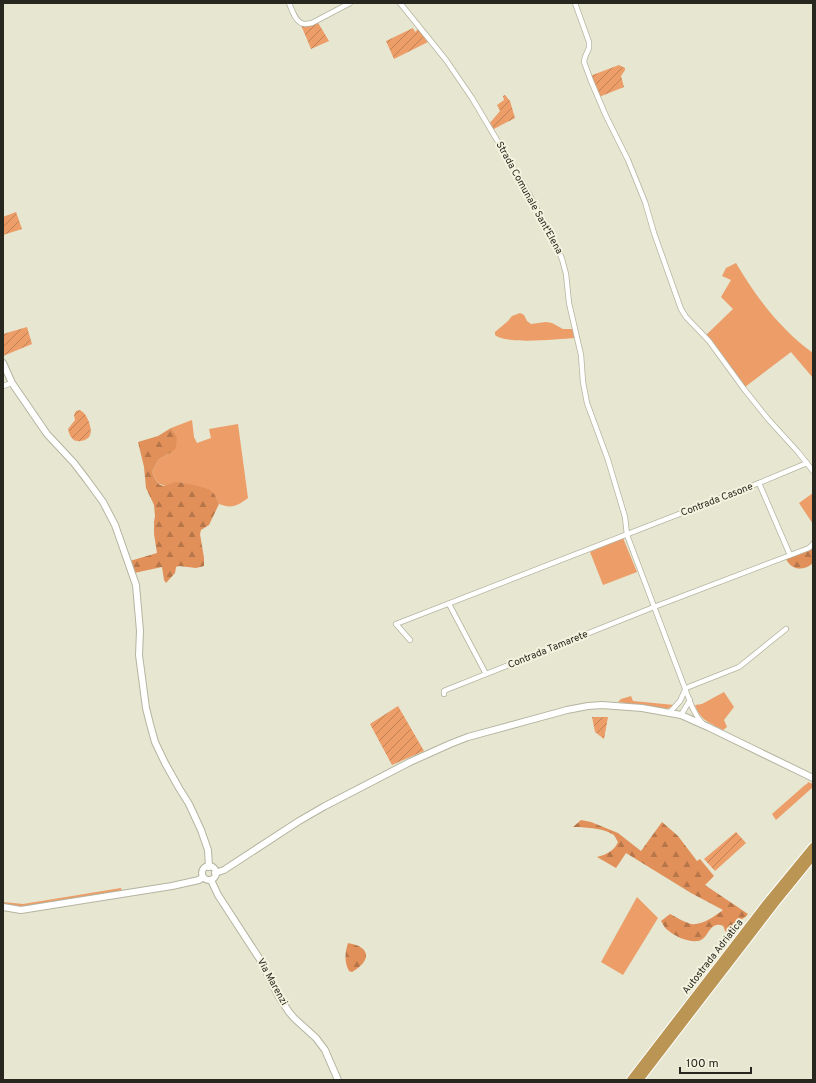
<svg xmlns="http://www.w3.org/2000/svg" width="816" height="1083" viewBox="0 0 816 1083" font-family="Overpass,sans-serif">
<defs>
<pattern id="forest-firs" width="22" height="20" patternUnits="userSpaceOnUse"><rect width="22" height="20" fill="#e19059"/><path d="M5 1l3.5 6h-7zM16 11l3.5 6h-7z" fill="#b67649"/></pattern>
<pattern id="garden-furrows" width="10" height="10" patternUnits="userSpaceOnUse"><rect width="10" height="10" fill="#ec9d68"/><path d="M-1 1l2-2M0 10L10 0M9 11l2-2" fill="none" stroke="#bf8055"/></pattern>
</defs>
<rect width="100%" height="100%" fill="#e6e6d1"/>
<!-- grass -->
<g fill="#ec9d68">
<path d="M736,263C756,297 780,329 813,353V378L791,352L745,387L705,336L733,309L721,297L731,280L722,276L726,268Z"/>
<path d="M520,313L524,315L527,321L531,324L546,322L552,323L563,329H573L575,338C558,339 507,345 495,335V332L508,321L512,316Z"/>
<path d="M192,420L194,437L197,443L211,438L209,429L238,424L248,498C237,506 232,509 219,504L216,497L185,483L176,482L167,486L159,484L156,480L152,472L158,460L170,453L177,436L171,428Z"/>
<polygon points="813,493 813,524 799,503"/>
<polygon points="623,538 637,572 603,585 590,552"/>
<path d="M724,692L734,707L724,720L727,727L723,730C710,723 700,720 695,705L702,704Z"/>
<polygon points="631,696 633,701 674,705 667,709 618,702 621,699"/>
<polygon points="808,782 813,784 813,787 776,820 772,814 805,785 807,784"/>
<polygon points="121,888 122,891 28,906 16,906 3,904 3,902 23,904"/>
<polygon points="637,897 658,918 623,975 601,962"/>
</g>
<!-- forest -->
<g fill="url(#forest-firs)">
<path d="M171,428L177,436L176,448L170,453L158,460L152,472C154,476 156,482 160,485C166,487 169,484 175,482C180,481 203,487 208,489C214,492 217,498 219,504L209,525L201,530L200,534L204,558V566L196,568L179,566L176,567L175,573L166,583L164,580L162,567L134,573L130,561L157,553L154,534V522L155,516L154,505L146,488L144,467L138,442L158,436Z"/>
<path d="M813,547V563C804,571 792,571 786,559Z"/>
<path d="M581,820L591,822L618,833L641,851L662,822L678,836L697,861L700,859L714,876L705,885L748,914C746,917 743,918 740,921C737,924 735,929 731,933L725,931C724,928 724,925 720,925C710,923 708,937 701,940C693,944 675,937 669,931C665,929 663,924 661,921L670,914C676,917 684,922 691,924C701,926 715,916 723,910L691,893L626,853L616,868L597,857C606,855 615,850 618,842C616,839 615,835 612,834C604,828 582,827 573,827Z"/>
<path d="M348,943C352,944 359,945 363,949C372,958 359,968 352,972L349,971C344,962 345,952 348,943Z"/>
</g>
<!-- garden -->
<g fill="url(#garden-furrows)">
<polygon points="317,21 329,41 311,49 301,25"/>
<polygon points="413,28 415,32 418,29 428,42 394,59 386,41"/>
<polygon points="619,65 625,68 625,70 621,76 624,87 599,97 590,76"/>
<polygon points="505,95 510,101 515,118 492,130 489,124 500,111 497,105 504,100 503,96"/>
<polygon points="16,212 22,229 3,235 3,217"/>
<polygon points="27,327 32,344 3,356 3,334"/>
<path d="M80,410C85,413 87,417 89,422C90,426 92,431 90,435C89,440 78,443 74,440C70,437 69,433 68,429L75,420L74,415L76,411Z"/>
<polygon points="398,706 424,751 392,765 370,724"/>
<polygon points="592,717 608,717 604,739 595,732"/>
<polygon points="736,832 746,843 715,871 704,859"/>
</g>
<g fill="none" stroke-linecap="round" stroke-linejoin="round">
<defs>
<g id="street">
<path d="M289,3C292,10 296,24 305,24C306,24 312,23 312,23L350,3"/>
<polyline points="400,3 446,60 472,98 529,194 559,252 562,259 566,274 569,303 581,355 583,382 587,403 608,460 625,517 627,535 692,707 698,718 703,724"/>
<polyline points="575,3 589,42 589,48 585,57 584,62 591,81 606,116 628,160 645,202 654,233 681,309 686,317 709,341 744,389 768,419 798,452 813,471"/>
<polyline points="3,386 12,383"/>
<polyline points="759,483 790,555"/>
<polyline points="449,604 486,674"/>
<polyline points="410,640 396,624 759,483 807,463"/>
<polyline points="444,694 444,691 446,690 654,607 809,548 813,544"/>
<polyline points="670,712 680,701 686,688 739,667 786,629"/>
<polyline points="681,715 690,700"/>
</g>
<g id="secondary">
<polyline points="3,363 12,383 47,434 74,463 87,480 103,502 115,525 136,585 140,631 139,655 146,708 150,724 155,742 165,763 179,788 189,804 201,830 208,850 209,867"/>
<circle cx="209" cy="873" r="7"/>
<polyline points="215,873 224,870 299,821 325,806 410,762 450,744 468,737 567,710 588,706 602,705 642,708 681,715 708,727 813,778"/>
<polyline points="211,880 218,895 259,958 279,997 289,1012 294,1018 316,1038 325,1050 338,1080"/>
<polyline points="3,907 21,910 90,899 172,886 199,880 203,877"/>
</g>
<g id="highway">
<polyline points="631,1080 767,903 813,847"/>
<polyline points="639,1080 775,903 813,856"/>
</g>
</defs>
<!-- street casing -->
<use href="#street" stroke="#b4b4a0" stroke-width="6"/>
<!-- secondary casing -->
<use href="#secondary" stroke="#b4b4a0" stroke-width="8"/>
<!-- highway casing -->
<use href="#highway" stroke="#fff" stroke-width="10"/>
<!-- street -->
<use href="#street" stroke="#fff" stroke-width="4.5"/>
<!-- secondary -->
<use href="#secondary" stroke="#fff" stroke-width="6"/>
<!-- highway -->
<use href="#highway" stroke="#bb9553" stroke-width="8"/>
</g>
<g text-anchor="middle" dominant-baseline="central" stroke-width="4" stroke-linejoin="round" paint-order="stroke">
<!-- street labels -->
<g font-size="10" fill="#27271f" stroke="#f4f3df">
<text transform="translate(529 198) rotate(61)">Strada Comunale Sant'Elena</text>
<text transform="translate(717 500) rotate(-21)">Contrada Casone</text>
<text transform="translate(548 650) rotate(-22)">Contrada Tamarete</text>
<text transform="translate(713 957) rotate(-52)">Autostrada Adriatica</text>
<text transform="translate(272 982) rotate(61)">Via Marenzi</text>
</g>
</g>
<!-- border -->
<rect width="816" height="1083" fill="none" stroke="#27271f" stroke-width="8"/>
<!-- scale -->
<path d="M680 1067v6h71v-6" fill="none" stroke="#27271f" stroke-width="2"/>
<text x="686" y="1067" font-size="12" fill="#27271f" stroke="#f4f3df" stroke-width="3" paint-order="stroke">100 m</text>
</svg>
